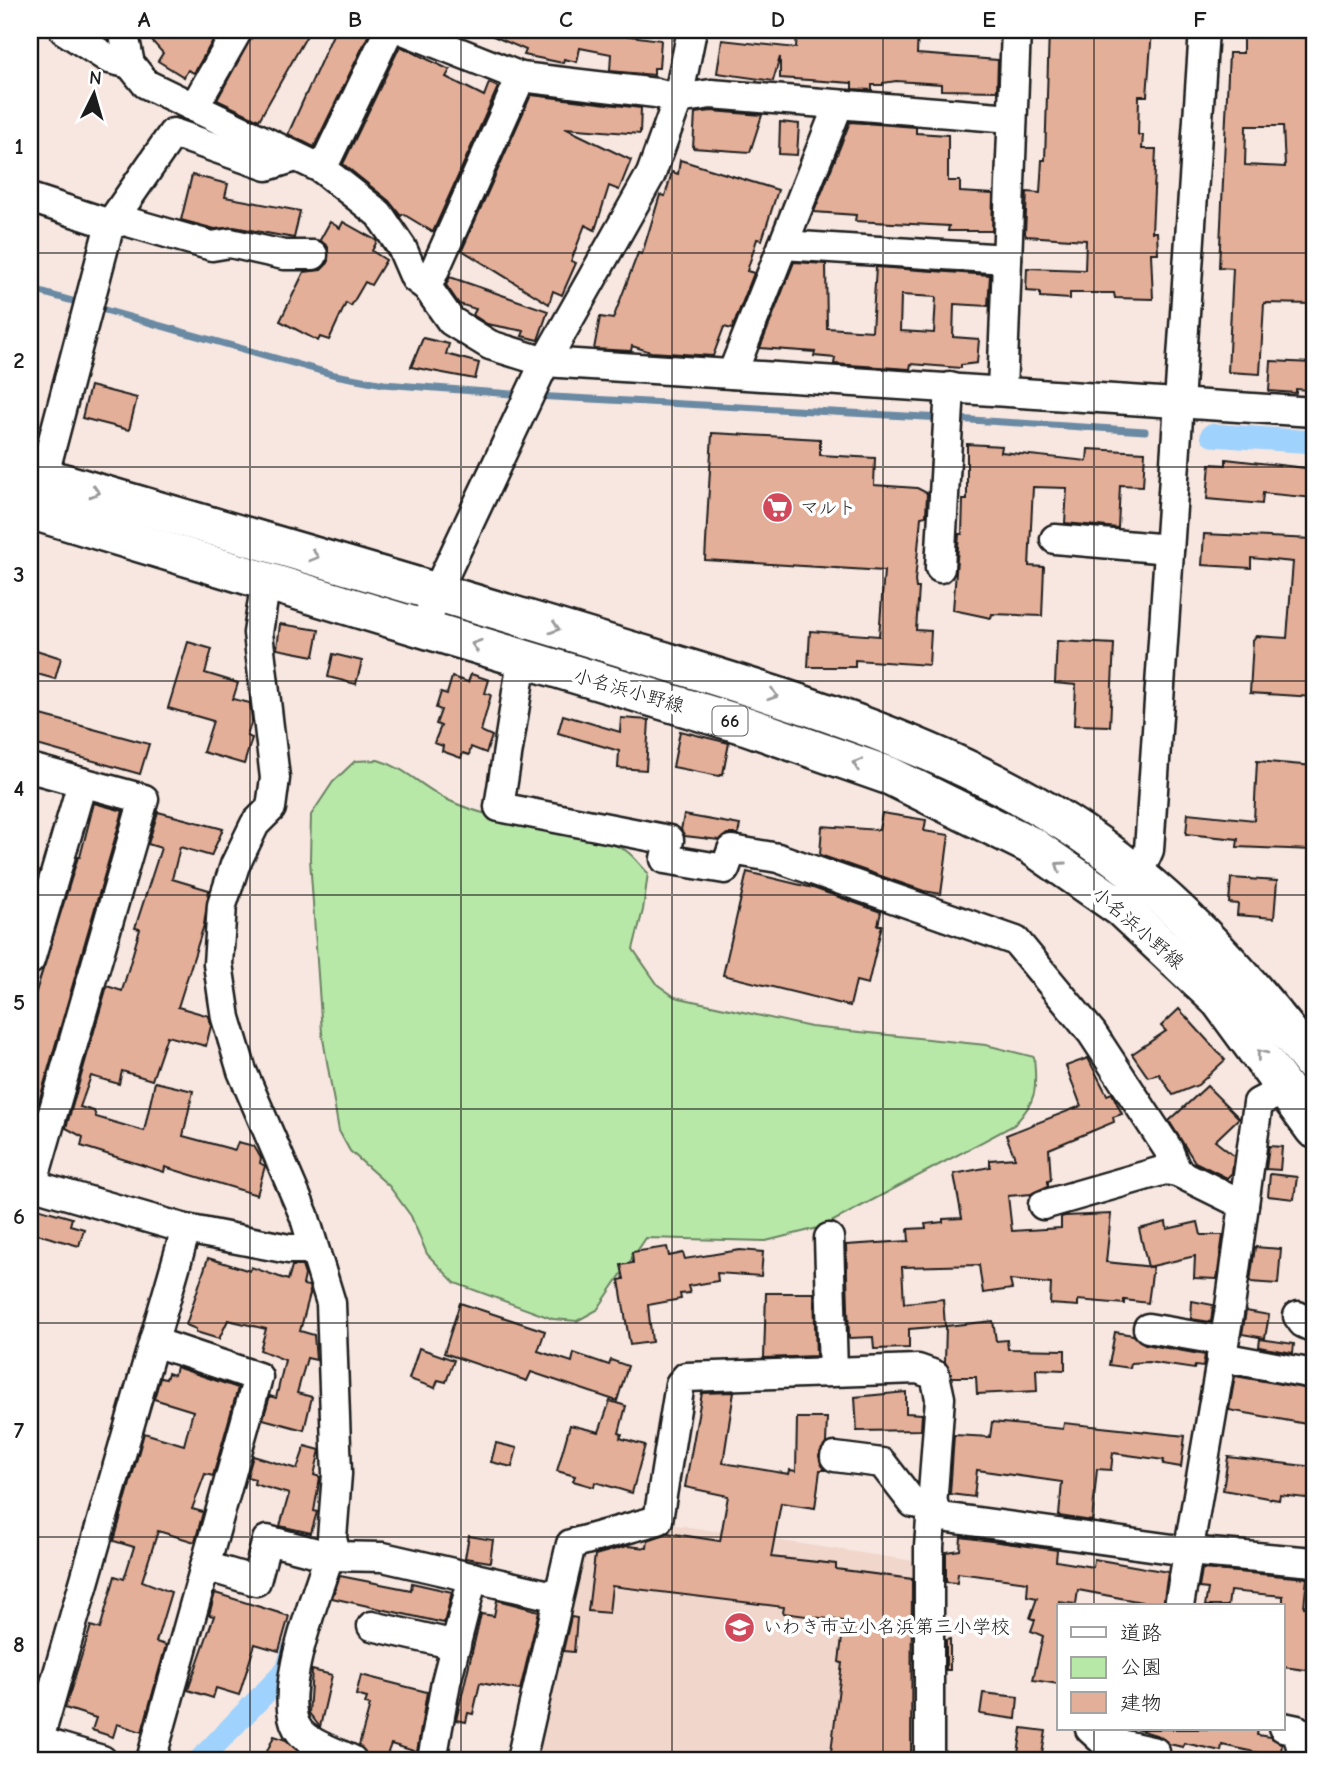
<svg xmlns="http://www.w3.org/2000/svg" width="1344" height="1790" viewBox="0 0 1344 1790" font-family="'Comic Neue','Klee One',sans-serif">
<rect width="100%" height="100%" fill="#f7e7e0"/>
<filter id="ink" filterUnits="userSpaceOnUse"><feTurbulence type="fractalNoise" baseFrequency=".0143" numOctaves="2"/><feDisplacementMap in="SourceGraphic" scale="14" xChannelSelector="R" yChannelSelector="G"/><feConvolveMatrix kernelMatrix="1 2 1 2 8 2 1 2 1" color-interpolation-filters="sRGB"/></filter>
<g filter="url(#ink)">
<!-- built -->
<polygon fill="#f1d6cb" points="663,1523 921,1562 922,1760 529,1760 582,1547"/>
<!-- green -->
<path fill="#b7e8a8" stroke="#6a8262" stroke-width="2" d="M378,760C406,768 423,788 448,800C503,827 571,821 625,850C633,855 641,866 648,873L643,910L633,949L658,985L675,997L811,1027L986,1045L1034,1057C1037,1089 1037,1101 1014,1125L822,1227L766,1241L646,1238L597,1310L577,1321L553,1319L455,1283L427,1254L411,1216L389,1186L350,1151L339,1131L322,1033L310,859L311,815L333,782L355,761Z"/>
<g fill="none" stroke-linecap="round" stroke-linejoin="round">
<!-- stream -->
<g stroke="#6b89a3" stroke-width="7">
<polyline points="30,289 83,304"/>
<polyline points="94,307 335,375 384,384 523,395"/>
<polyline points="535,396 943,418"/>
<polyline points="955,419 1145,431"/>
</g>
<!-- canal -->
<g stroke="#9fd2fd" stroke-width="23">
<polyline points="1212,435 1314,442"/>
<polyline points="200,1760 287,1670 293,1650"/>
</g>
</g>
<!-- building -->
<g fill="#e4af99" stroke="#1c1c1c" stroke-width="2" fill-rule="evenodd">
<polygon points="142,30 219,30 194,73 188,70 184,77 158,61 163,53"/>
<polygon points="255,30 310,30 259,120 217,100"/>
<polygon points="335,30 371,30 314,147 288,134"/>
<polygon points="479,30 585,30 661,40 659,68 654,68 654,75 610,71 611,54 580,48 577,62 564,59 563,63 524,55 526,50"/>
<polygon points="797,30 918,30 917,54 998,60 997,91 941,90 941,84 896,81 883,83 883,85 872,85 872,90 852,89 852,83 780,78 780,57 773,81 717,73 722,40 796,48"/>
<polygon points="1049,30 1152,30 1147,96 1139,96 1138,135 1143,135 1142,149 1156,149 1152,232 1157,232 1158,253 1151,253 1153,299 1115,298 1114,293 1070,293 1070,299 1040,297 1040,292 1026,291 1027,268 1085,270 1086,240 1026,236 1025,233 1027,192 1040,193 1042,160 1045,160"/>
<path d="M1243,30H1314V304L1264,303L1260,374L1228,372L1233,268L1219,267L1229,53H1243ZM1246,126H1283L1285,167L1245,165Z"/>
<polygon points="400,46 450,70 446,77 484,96 489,83 498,87 433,232 403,214 401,216 389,201 343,164"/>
<polygon points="531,95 641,108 640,134 565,128 631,160 619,190 609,186 595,230 585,225 571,261 576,263 562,295 553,291 549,304 462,250"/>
<polygon points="712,111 762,115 750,152 693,148 695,113"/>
<polygon points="780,122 799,124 797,155 779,154"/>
<polygon points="850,122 916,127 916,133 948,135 948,181 960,181 960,192 993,194 992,231 948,231 949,226 855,221 856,215 814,212"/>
<polygon points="680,160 778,190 762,240 757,239 747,271 754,273 732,329 724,327 713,356 651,352 632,346 631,351 594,349 600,317 613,319 638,253 642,254 660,195 665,196 672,172 678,174"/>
<polygon points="192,175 228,184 225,197 300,211 294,238 234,227 215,229 181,220"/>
<polygon points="330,222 340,228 343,222 377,241 372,251 386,260 371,285 365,282 351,306 346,303 329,340 320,337 318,341 280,321 304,272 321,270 328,263 328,247 320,240"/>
<path d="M794,262L826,264L827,328L872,331L876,267L990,275L988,306L954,304L953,337L979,339L977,363L961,365V368L911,364L910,369L834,364L835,358L814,356L815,352L760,348ZM901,295L936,297L934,333L900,331Z"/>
<polygon points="450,277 548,311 538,340 522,336 524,331 487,324 473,315 476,309 459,304 446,285"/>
<polygon points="423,338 449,344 446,354 479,363 475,379 411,367"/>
<polygon points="1271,361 1312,363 1310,390 1296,389 1296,393 1269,391"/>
<polygon points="90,386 137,398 129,430 82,418"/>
<polygon points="712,433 820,439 820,455 875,458 874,485 917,488 927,493 926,516 921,517 915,581 916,588 919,588 916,630 931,631 929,665 855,660 855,667 808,667 810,631 879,636 884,571 705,560"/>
<polygon points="967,444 1002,446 1001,452 1087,461 1088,449 1145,452 1143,486 1120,485 1118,528 1065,523 1067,488 1033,487 1029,566 1044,567 1042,616 992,614 991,618 953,610 959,534 962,534 963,500 967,500"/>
<polygon points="1226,459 1314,469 1314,498 1263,493 1262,504 1207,499 1210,464 1226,465"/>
<polygon points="1204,534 1314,539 1311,584 1314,584 1314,697 1250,693 1253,640 1256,636 1287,638 1293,562 1251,558 1251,568 1202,565"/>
<polygon points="280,624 319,630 314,656 277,649"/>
<polygon points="1057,641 1114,644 1110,726 1074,725 1076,685 1055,683"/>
<polygon points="188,642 212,649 205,673 238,683 233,699 250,703 252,720 247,736 252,738 244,764 203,752 213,721 168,708"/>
<polygon points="30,648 61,658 55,679 30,672"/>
<polygon points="333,654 362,661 356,684 328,677"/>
<polygon points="471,674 489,680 485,693 491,695 481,731 492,736 486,753 471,747 469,755 463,753 461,758 442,751 443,746 434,743 441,726 436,724 441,710 436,708 441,692 447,694 452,677 468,682"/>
<polygon points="30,712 149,744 140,774 30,743"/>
<polygon points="563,715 620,732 621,718 649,720 646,770 618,768 619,751 558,733"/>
<polygon points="680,731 729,743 723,774 719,776 673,767"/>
<polygon points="1257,761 1314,766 1314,850 1237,847 1238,839 1186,834 1188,813 1254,820"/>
<polygon points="94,803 123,811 34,1119 30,1118 30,1011 78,857 80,857"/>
<polygon points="158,812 223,829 211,856 180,847 172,879 209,890 204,925 178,1007 209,1016 211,1026 206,1046 167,1036 152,1080 122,1071 119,1084 91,1076 80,1107 94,1111 96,1117 144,1131 155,1082 193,1091 183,1136 235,1150 238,1142 254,1146 261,1158 260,1163 265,1166 257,1195 165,1167 164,1172 81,1146 83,1137 66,1128 107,986 122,991 140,929 135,928 161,848 148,844"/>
<polygon points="882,813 926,820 924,831 949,835 941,894 924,891 820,855 822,826 879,830"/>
<polygon points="684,815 740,825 738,834 727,834 719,840 685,836 681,830"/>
<polygon points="747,872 813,888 881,912 878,925 882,925 868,984 856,981 850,1006 723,975"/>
<polygon points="1231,878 1277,881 1274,918 1237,915 1238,904 1229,903"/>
<polygon points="1179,1009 1225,1060 1198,1085 1173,1095 1159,1074 1148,1077 1132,1054 1166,1031 1161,1026"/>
<polygon points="1088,1058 1107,1095 1112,1093 1122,1114 1113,1117 1114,1122 1049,1149 1051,1180 1048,1181 1048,1186 1031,1194 1008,1196 1012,1231 1061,1228 1061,1217 1065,1216 1111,1214 1106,1262 1153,1267 1148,1303 1124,1300 1124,1304 1078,1300 1078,1306 1050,1304 1051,1284 1010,1280 1012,1289 983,1293 979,1265 902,1267 904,1303 943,1299 945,1326 909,1329 909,1348 874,1349 873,1337 849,1338 846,1245 909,1241 908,1229 926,1228 925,1224 943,1222 943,1219 962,1218 954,1174 990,1167 990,1160 1015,1158 1006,1135 1081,1106 1066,1066"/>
<polygon points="1207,1086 1239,1118 1215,1141 1234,1156 1232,1173 1227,1178 1195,1162 1169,1121"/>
<polygon points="1269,1146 1282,1147 1280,1170 1266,1169"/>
<polygon points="1270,1174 1297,1177 1294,1199 1268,1196"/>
<polygon points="30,1206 72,1218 70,1225 84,1229 79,1246 30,1232"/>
<polygon points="1166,1222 1167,1229 1198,1222 1201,1235 1223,1235 1217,1279 1194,1278 1195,1256 1148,1267 1139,1229"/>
<polygon points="667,1247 669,1256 683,1253 685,1259 740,1250 763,1252 761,1276 717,1273 718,1281 688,1286 690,1293 680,1294 681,1299 648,1305 652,1342 630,1345 619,1280 624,1279 621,1265 633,1263 632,1252"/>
<polygon points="1255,1247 1281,1249 1278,1284 1250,1282"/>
<polygon points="208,1258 250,1271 251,1267 288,1280 292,1266 302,1266 305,1275 303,1285 309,1286 310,1294 300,1331 314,1335 316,1360 307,1358 297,1393 312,1397 304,1430 263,1419 270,1396 276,1398 285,1360 260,1350 266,1329 228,1320 219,1339 196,1332 196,1329 186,1325"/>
<polygon points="766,1293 814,1293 816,1356 764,1358"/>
<polygon points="1192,1301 1213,1305 1211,1322 1191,1319"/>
<polygon points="460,1303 545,1331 538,1351 572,1362 574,1353 609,1365 611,1360 628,1366 617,1401 531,1372 527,1381 444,1353"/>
<polygon points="1246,1311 1269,1315 1265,1338 1242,1334"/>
<polygon points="993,1321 996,1341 1007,1340 1008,1349 1065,1350 1065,1370 1036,1369 1037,1391 977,1394 976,1377 952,1377 945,1362 946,1326"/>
<polygon points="1115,1332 1133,1335 1145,1344 1205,1355 1203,1367 1195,1366 1194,1369 1148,1362 1131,1363 1130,1368 1109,1365"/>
<polygon points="1260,1339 1294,1344 1293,1353 1259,1347"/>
<polygon points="419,1348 454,1360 446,1382 438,1380 435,1388 409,1379"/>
<polygon points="176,1367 238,1388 213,1476 205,1474 192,1509 203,1512 195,1542 158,1531 142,1581 171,1592 156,1642 166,1645 142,1732 117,1724 113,1737 92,1730 96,1718 65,1708 91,1626 100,1629 115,1576 124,1579 134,1547 114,1541 144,1433 184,1445 193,1411 154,1399 160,1378 166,1379 168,1373 174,1375"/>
<polygon points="1235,1376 1314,1390 1312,1425 1229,1410"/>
<polygon points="734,1392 723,1463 789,1474 790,1470 796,1471 797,1418 827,1418 826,1443 819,1456 825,1470 820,1470 815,1508 781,1503 771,1557 836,1564 836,1569 912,1579 911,1760 830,1760 842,1663 839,1662 844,1621 783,1613 784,1607 612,1586 609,1613 588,1611 595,1555 627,1546 647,1548 648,1540 668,1533 720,1541 728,1496 685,1487 702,1393"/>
<polygon points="906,1392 906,1413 922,1414 921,1430 857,1431 855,1397"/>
<polygon points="610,1401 626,1406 619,1433 622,1434 620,1438 645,1445 632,1493 595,1482 594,1487 573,1481 575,1476 557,1471 570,1425 599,1432"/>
<polygon points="992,1422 1063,1429 1064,1423 1185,1436 1181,1467 1163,1464 1164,1460 1113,1453 1111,1470 1097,1469 1092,1521 1059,1516 1062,1482 977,1470 974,1497 950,1494 954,1435 990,1437"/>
<polygon points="496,1443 517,1448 512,1467 491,1462"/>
<polygon points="305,1446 320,1450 314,1475 320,1477 314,1511 317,1512 311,1533 280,1526 289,1494 254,1484 255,1479 247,1477 253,1456 297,1469"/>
<polygon points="1228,1457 1314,1467 1314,1499 1280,1495 1279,1500 1223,1490"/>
<polygon points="469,1536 493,1540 490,1562 465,1558"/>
<polygon points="961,1537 1057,1550 1056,1561 1093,1567 1094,1559 1168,1572 1163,1606 1078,1590 1076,1604 1059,1602 1059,1684 1033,1680 1043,1636 1031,1631 1035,1620 1030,1618 1037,1598 1027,1596 1028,1582 958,1573 957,1583 946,1582 946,1552 960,1550"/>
<polygon points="1202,1569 1307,1578 1304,1607 1314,1608 1314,1671 1283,1667 1283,1596 1230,1591 1228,1606 1205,1606 1208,1589 1199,1588"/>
<polygon points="340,1576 411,1590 412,1583 452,1592 444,1623 332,1598"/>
<polygon points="215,1593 289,1616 279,1651 255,1644 239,1695 216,1688 213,1698 188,1690 214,1616 209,1615"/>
<polygon points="497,1600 539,1611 520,1690 480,1683 473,1714 468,1713 466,1722 456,1720 481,1614 494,1616"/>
<polygon points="571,1617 577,1618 574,1652 563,1651"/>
<polygon points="950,1639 950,1670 946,1670 946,1640"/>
<polygon points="312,1670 332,1675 320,1727 309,1713"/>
<polygon points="361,1675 427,1692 417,1752 391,1744 385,1760 368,1760 359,1745 370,1705 365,1704 367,1698 356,1695"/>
<polygon points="983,1693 1018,1697 1016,1719 980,1714"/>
<polygon points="1022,1728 1046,1731 1041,1760 1017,1760"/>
<polygon points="1136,1729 1258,1729 1257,1735 1270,1737 1282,1744 1280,1760 1258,1760 1259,1753 1222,1745 1221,1751 1184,1743 1183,1747 1169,1744 1159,1736"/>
<polygon points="274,1736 286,1740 312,1760 263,1760"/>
</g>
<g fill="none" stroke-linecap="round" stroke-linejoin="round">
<defs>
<g id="minor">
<polyline points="64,30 109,59 130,64"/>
<polyline points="123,30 130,64 146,84 322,169 379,214 402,248 415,278 427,287 451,321 490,345 545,362 1314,412"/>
<polyline points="403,30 521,77 656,93 678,99 711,94 1012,118"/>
<polyline points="194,107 238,30"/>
<polyline points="322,169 389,30"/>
<polyline points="30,198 110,224 38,497"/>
<polyline points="110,224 173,133 267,166 296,157"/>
<polyline points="110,224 125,221 212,246 230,243 284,255 313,255"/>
<polyline points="783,245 1007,259"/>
<polyline points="427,287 521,77"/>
<polyline points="732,374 838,106"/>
<polyline points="1002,390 1016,30"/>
<polyline points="1055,539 1169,549"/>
<polyline points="940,568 950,387"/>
<polyline points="266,580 258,633 275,778 271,808 255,824 235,865 222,905 218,964 226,1018 242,1071 304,1215 331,1303 337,1474 332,1538 336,1556"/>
<polyline points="431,609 437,591 545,362 651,174 678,99 692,30"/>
<polyline points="522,660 499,807 669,840 665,859 725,869 732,850 778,858 1016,941 1092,1033 1168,1149 1177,1172"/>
<polyline points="30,768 144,799 32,1185"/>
<polyline points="1130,892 1149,850 1204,30"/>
<polyline points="30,960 82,783"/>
<polyline points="30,1184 186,1229 289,1249 312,1249"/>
<polyline points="1043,1205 1165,1170 1177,1172 1244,1205"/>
<polyline points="829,1238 833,1371"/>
<polyline points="1298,1316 1303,1323 1314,1328"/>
<polyline points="1148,1328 1224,1341"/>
<polyline points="1221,1357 1314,1374"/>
<polyline points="835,1457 882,1463 913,1503 934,1506"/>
<polyline points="934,1516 1187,1551 1314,1562"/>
<path d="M329,1556C317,1594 273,1701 300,1732C311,1745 336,1752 352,1760"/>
<polyline points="205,1566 256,1581 267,1540 329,1556 383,1557 558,1597"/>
<polyline points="1179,1606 1229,1314 1258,1103 1287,1088"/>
<polyline points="372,1626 456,1645"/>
<polyline points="1283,1727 1297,1730 1304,1760"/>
<polyline points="1090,1729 1102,1740 1155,1752"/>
<polyline points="38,1741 102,1760"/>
<polyline points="33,1760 186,1229"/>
<polyline points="151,1760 258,1377 154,1342"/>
<polyline points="432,1760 446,1682 473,1577"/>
<polyline points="521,1760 571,1544 658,1520 680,1384 686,1377 918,1369 935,1375 940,1398 929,1547 929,1760"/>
</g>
<g id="major">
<path d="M30,473C230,532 430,589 629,650C778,696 933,739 1066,823C1164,885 1245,974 1314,1065"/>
<polyline points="30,510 747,726 890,776 1032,846 1121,908 1220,1001 1314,1129"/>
</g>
</defs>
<!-- minor casing -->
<use href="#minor" stroke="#1c1c1c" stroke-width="33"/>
<!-- major casing -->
<use href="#major" stroke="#1c1c1c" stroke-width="42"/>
<!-- minor -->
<use href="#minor" stroke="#fff" stroke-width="28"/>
<!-- major -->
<use href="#major" stroke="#fff" stroke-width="37"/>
</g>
<!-- one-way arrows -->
<defs><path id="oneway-chevron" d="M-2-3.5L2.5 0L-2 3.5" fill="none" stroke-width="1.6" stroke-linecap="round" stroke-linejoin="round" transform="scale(1.75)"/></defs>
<g stroke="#999">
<use href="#oneway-chevron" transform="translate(95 492) rotate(16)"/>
<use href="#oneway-chevron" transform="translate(314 556) rotate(16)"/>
<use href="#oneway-chevron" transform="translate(555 628) rotate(17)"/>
<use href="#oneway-chevron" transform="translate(476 645) rotate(-162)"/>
<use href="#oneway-chevron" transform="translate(773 695) rotate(18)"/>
<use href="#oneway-chevron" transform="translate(857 764) rotate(-161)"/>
<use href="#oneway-chevron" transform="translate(1060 866) rotate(-145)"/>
<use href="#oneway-chevron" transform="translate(1261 1054) rotate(-128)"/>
</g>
</g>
<!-- grid -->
<path fill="none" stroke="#1c1c1c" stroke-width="2" stroke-opacity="0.55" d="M250,30V1760M461,30V1760M672,30V1760M883,30V1760M1094,30V1606M30,253H1314M30,467H1314M30,681H1314M30,895H1314M30,1109H1314M30,1323H1314M30,1537H1314M1094,1729V1760"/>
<!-- icons -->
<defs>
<symbol id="supermarket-disc" viewBox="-11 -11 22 22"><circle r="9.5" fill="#d1495b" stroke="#fff"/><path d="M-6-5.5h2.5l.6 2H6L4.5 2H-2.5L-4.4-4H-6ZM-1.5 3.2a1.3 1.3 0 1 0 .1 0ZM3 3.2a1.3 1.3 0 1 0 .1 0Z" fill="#fff"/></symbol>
<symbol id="school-disc" viewBox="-11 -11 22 22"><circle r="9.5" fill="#d1495b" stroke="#fff"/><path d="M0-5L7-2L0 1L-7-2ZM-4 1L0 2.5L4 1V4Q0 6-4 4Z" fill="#fff"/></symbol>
</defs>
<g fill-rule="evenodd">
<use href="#supermarket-disc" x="760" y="490" width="35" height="35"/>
<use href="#school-disc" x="722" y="1610" width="35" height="35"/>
</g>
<g text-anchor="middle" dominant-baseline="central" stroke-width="7" stroke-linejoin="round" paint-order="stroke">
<!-- shield labels -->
<rect fill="#fff" stroke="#606060" stroke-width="2" x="712.5" y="706.5" width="35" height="29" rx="5"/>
<g font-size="18" font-weight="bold" fill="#1c1c1c">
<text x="730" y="721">66</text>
</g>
<!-- poi labels -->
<g font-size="19" fill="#1c1c1c" stroke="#fff" text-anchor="start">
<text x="800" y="508">マルト</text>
<text x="763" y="1627">いわき市立小名浜第三小学校</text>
</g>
<!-- street labels -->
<g font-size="19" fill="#1c1c1c" stroke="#fff">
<text transform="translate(629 691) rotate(16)">小名浜小野線</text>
<text transform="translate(1138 928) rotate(41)">小名浜小野線</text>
</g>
</g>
<!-- margin -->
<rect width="1344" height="1790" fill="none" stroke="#fff" stroke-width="77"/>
<!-- legend -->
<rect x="1057" y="1604" width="228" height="126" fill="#ffffff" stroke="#a4a4a4" stroke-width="2"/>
<rect x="1071" y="1627" width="35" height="10" fill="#ffffff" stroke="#a4a4a4" stroke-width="2"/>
<text x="1120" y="1640" font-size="21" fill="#1c1c1c">道路</text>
<rect x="1071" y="1657" width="35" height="21" fill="#b7e8a8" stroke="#a4a4a4" stroke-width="2"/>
<text x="1120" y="1674" font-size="21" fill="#1c1c1c">公園</text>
<rect x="1071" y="1692" width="35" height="21" fill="#e4af99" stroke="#a4a4a4" stroke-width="2"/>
<text x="1120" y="1710" font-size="21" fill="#1c1c1c">建物</text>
<!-- north arrow -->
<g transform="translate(94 94) rotate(5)" stroke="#ffffff" stroke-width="5" paint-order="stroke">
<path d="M0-5L12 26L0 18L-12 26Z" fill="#1c1c1c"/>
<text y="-10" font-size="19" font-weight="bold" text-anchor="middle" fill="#1c1c1c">N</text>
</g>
<rect x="38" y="38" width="1268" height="1714" fill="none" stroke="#1c1c1c" stroke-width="2.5"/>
<g font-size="23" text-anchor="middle" font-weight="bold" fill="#1c1c1c">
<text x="144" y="27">A</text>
<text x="355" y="27">B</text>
<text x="566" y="27">C</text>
<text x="778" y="27">D</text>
<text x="989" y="27">E</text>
<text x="1200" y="27">F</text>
<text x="19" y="154">1</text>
<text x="19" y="368">2</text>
<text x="19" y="582">3</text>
<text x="19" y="796">4</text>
<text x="19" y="1010">5</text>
<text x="19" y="1224">6</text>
<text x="19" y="1438">7</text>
<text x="19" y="1652">8</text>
</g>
</svg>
